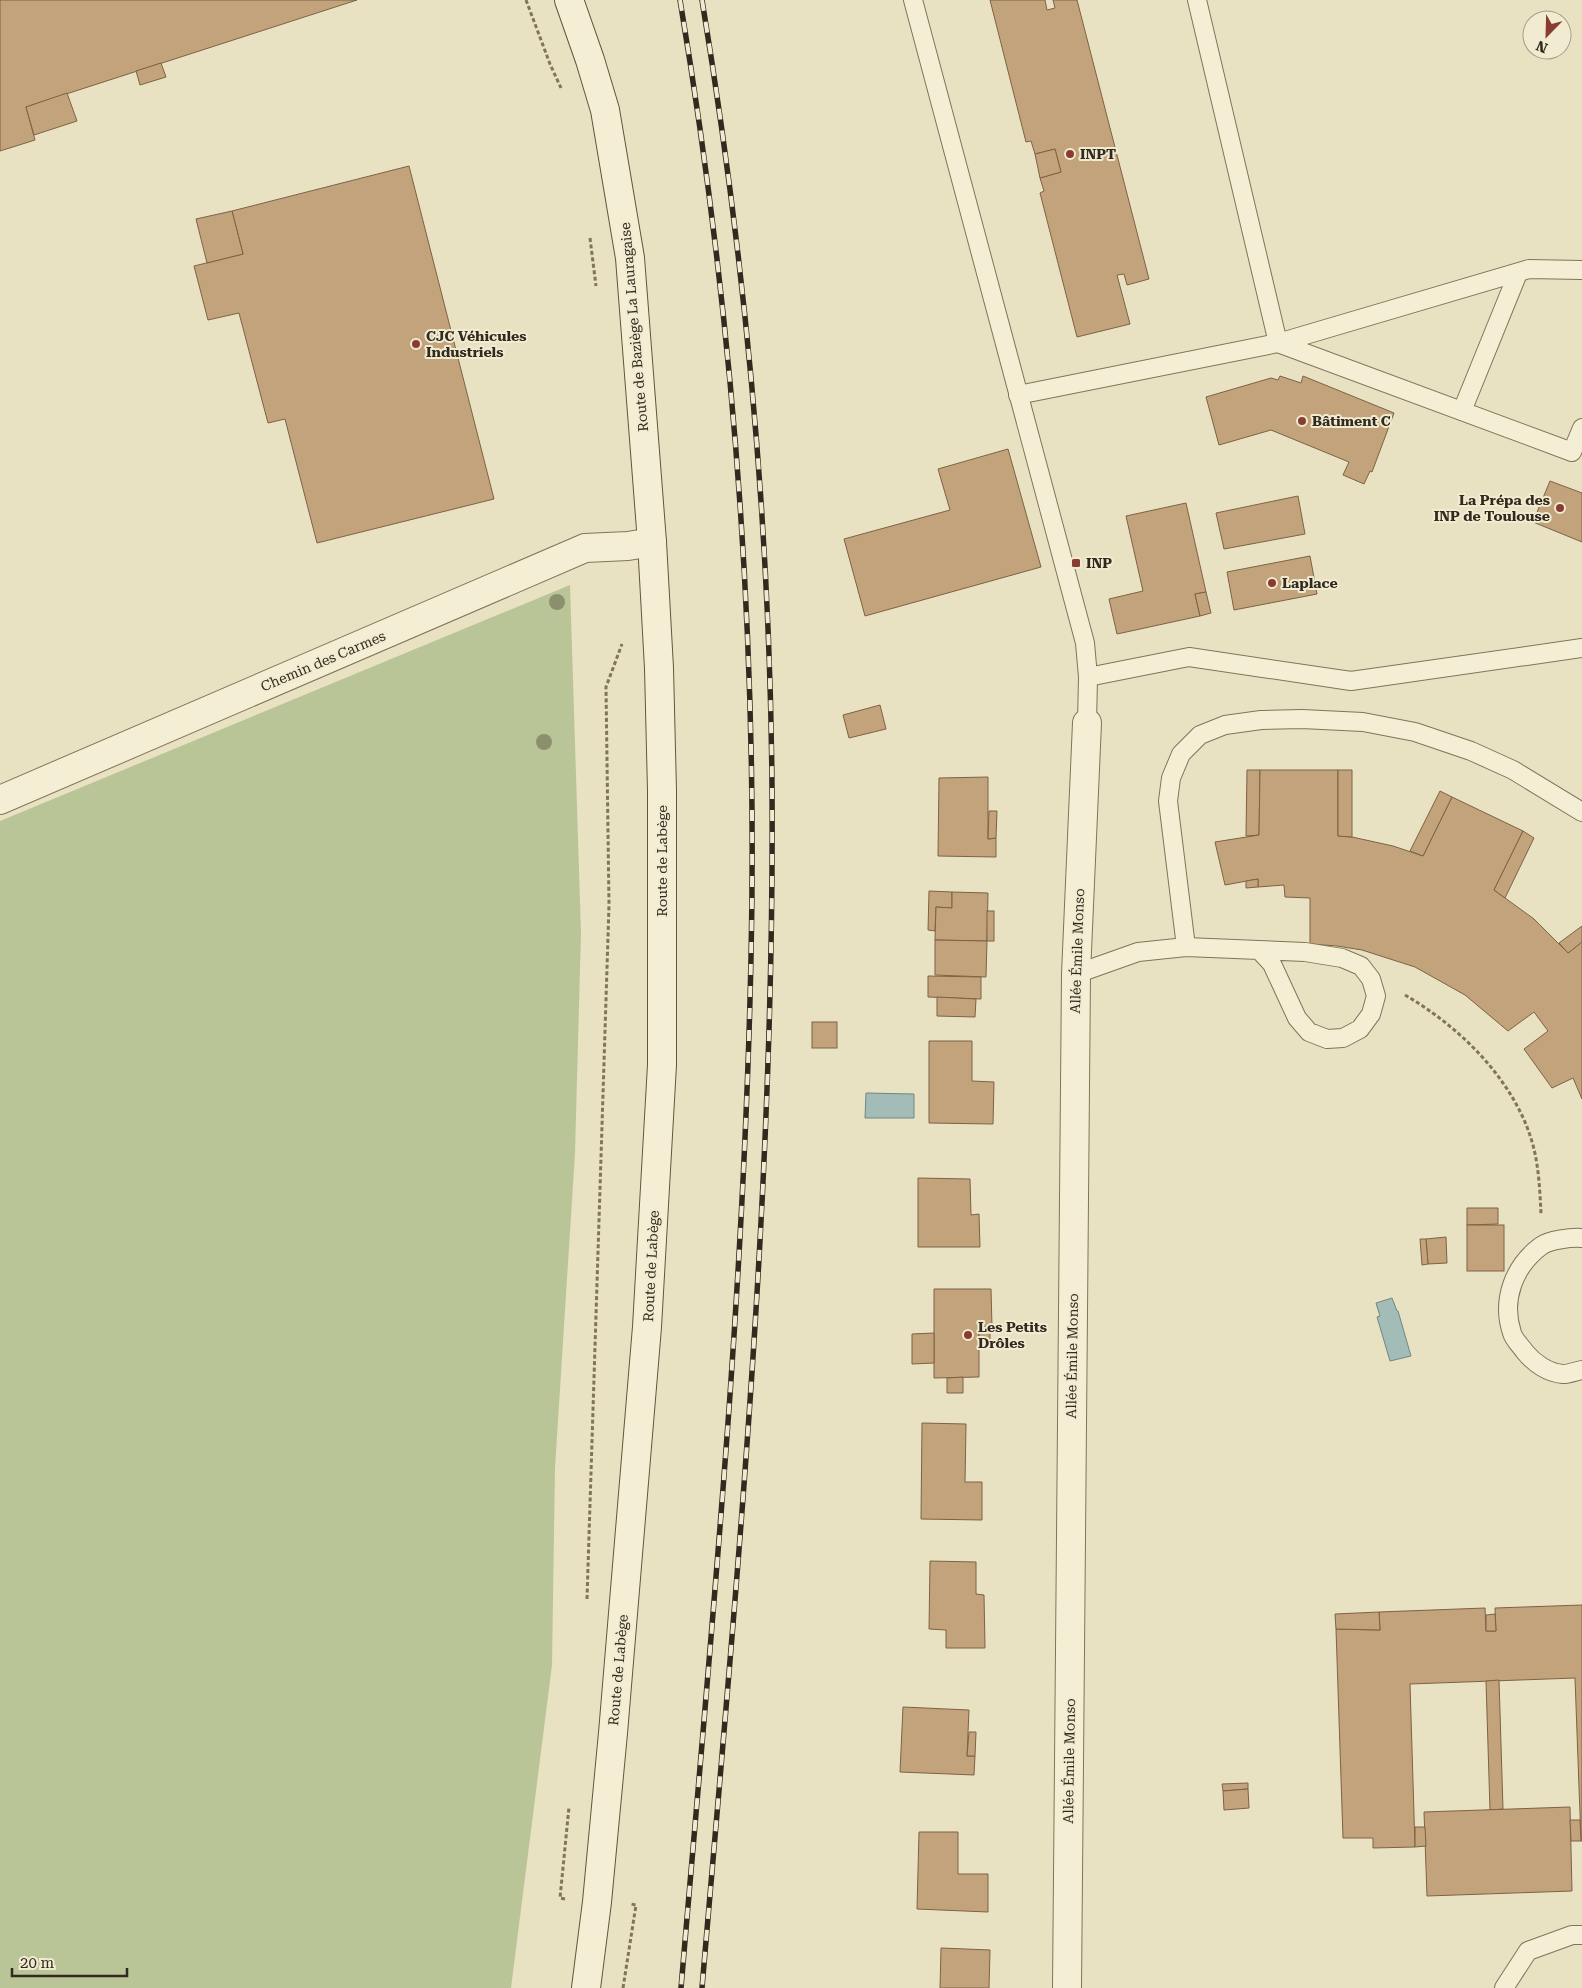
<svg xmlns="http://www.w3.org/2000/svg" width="1582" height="1988" viewBox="0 0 1582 1988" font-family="'Roboto Serif',serif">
<rect width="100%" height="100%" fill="#e8e2c2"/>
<!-- green -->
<polygon fill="#bac597" points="570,585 581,933 575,1153 555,1468 552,1665 511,1988 0,1988 0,821"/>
<!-- water -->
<g fill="#a4bcb8" stroke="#6c8885">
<polygon points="866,1093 914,1094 914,1118 865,1118"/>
<polygon points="1392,1298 1397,1311 1398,1311 1411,1356 1390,1361 1377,1317 1380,1316 1376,1303"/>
</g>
<!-- building -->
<g fill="#c3a37c" stroke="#7d6244">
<polygon points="0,0 357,0 26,107 35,140 0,151"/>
<polygon points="990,0 1045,0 1047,10 1055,8 1053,0 1077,0 1149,279 1127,285 1124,274 1117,275 1130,324 1077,337 1040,193 1044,191 1040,178 1061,172 1055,149 1035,154 1031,141 1026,142"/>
<polygon points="161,63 166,77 140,85 136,71"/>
<polygon points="67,93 77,121 34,135 26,107"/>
<polygon points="1055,149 1061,172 1040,178 1035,154"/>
<polygon points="409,166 494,499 317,543 285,419 268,423 239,313 208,320 194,266 243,254 232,211"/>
<polygon points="232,211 243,254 207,263 196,219"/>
<polygon points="1280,376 1301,383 1303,376 1394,413 1372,472 1370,471 1364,484 1343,475 1349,462 1271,430 1219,445 1206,397 1271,378 1278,380"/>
<polygon points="1008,449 1041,567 865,616 844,539 950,510 938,469"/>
<polygon points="1550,481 1582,493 1582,542 1533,522"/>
<polygon points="1298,496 1305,534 1224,549 1216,513"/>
<polygon points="1186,503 1206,592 1195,594 1200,616 1117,634 1109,599 1143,591 1126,516"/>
<polygon points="1310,556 1317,594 1234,610 1227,572"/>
<polygon points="1206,592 1211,613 1200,616 1195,594"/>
<polygon points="880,705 886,729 849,738 843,715"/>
<polygon points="1247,770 1260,770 1259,835 1246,836"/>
<polygon points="1260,770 1338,770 1338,836 1352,837 1393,846 1423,856 1452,797 1523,831 1494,890 1534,919 1568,953 1582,942 1582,1099 1573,1078 1552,1088 1524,1049 1548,1031 1534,1012 1508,1031 1465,995 1415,967 1362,950 1337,946 1310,944 1310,898 1285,897 1284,885 1258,887 1258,879 1225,885 1215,842 1259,835"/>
<polygon points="1338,770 1352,770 1352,837 1338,836"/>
<polygon points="988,777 988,839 996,838 996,857 938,856 939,778"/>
<polygon points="1440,791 1452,797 1423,856 1410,851"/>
<polygon points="989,811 997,811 996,838 988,839"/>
<polygon points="1523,831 1534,838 1505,898 1494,890"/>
<polygon points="1258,879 1258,887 1246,888 1246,881"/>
<polygon points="929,891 952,892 952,908 936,907 935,931 928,930"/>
<polygon points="952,892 988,893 987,941 935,940 936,907 952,908"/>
<rect x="987" y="911" width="7" height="30"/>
<polygon points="1582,926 1582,942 1568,953 1559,943"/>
<polygon points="935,940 987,941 986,977 935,975"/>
<polygon points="928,976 981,977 981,999 928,997"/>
<polygon points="937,997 976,999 975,1017 937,1016"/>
<rect x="812" y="1022" width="25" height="26"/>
<polygon points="929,1041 972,1041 972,1081 994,1082 993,1124 929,1123"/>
<polygon points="918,1178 970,1179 971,1215 979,1214 980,1247 918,1247"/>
<polygon points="1467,1208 1498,1208 1498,1224 1467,1225"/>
<rect x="1467" y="1225" width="37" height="46"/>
<polygon points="1446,1237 1447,1263 1428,1264 1426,1239"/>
<polygon points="1420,1239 1426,1239 1428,1264 1422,1265"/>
<polygon points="934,1289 991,1289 992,1327 979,1327 979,1377 934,1378"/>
<rect x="979" y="1327" width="11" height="14"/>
<polygon points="934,1333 934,1363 912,1364 912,1334"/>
<polygon points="963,1377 963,1393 947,1393 947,1378"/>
<polygon points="922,1423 966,1424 965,1482 982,1482 982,1520 921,1519"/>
<polygon points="930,1561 976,1562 976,1594 984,1595 985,1648 946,1648 946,1630 929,1629"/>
<polygon points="1582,1605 1582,1841 1581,1841 1575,1678 1410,1684 1415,1847 1373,1848 1373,1838 1343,1838 1336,1629 1380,1630 1379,1612 1485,1608 1486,1631 1496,1631 1495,1608"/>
<polygon points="1379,1612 1380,1630 1336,1629 1335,1614"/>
<polygon points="1495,1614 1496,1631 1486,1631 1486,1615"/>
<polygon points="1499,1680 1503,1809 1490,1810 1486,1681"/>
<polygon points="903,1707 969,1710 967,1756 975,1756 974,1775 900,1772"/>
<polygon points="969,1732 976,1732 975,1756 967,1756"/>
<polygon points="1248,1783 1248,1789 1223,1791 1222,1784"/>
<polygon points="1248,1789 1249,1808 1224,1810 1223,1791"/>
<polygon points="1570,1807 1572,1891 1427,1896 1424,1812"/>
<polygon points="1570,1820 1580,1820 1581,1841 1571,1841"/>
<polygon points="1415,1827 1425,1827 1426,1846 1415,1847"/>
<polygon points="919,1832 958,1832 958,1874 988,1874 988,1912 917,1909"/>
<polygon points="941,1948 990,1950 989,1988 940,1988"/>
</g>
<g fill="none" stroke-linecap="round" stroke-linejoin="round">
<defs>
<g id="service">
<polyline points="913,0 1085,643 1088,677 1087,723"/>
<polyline points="1278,343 1572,452 1582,428"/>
<polyline points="1278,343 1529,269 1582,270"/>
<polyline points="1018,395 1278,343 1197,0"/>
<polyline points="1462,411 1518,273"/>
<polyline points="1088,677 1189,657 1351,681 1582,648"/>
<polyline points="1186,947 1168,801 1171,778 1181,754 1200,735 1225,725 1261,720 1302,719 1363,722 1415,732 1471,751 1513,770 1582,812"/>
<polyline points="1076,974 1138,952 1186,947 1259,950 1305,952 1342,958 1361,966 1371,979 1376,996 1371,1014 1360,1029 1343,1038 1327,1039 1309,1032 1297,1018 1272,964 1259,950"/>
<path d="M1582,1238C1572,1237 1549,1240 1541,1246C1514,1266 1501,1300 1512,1333C1514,1340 1521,1346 1525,1352C1534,1363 1548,1373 1563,1374C1569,1374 1576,1371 1582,1370"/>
<polyline points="1504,1988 1528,1951 1572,1935 1582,1935"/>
</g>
<g id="minor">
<polyline points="0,800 585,548 628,546 652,542"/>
<polyline points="1067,1988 1076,974 1087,723"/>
</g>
<polyline id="secondary" points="569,0 590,60 605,110 630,258 652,542 659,668 662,791 662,1065 647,1327 613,1733 597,1902 586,1988"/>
</defs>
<!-- service casing -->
<use href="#service" stroke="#80745b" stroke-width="20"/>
<!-- minor casing -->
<use href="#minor" stroke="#80745b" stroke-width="30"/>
<!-- secondary casing -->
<use href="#secondary" stroke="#62553e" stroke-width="30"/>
<!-- path -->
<g stroke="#80745b" stroke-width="3" stroke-dasharray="4 2.5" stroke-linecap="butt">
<polyline points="526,0 550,64 561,88"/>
<polyline points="590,238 596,286"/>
<path d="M1405,995C1462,1028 1518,1084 1534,1149C1539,1170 1540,1193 1541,1214"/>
<polyline points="587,1599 609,905 606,687 622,644"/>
<polyline points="565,1899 560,1898 569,1807"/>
<polyline points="623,1988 636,1905 631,1904"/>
</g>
<!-- service -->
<use href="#service" stroke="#f4efd4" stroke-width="18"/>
<!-- minor -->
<use href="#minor" stroke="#f4efd4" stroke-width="28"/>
<!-- secondary -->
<use href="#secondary" stroke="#f4efd4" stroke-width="28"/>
<defs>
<g id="rail">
<path d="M680,0C733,316 758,638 751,958C744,1302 710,1645 681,1988"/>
<path d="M702,0C745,260 770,524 772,788C775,1189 736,1589 702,1988"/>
</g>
</defs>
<!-- rail casing -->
<use href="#rail" stroke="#322a1e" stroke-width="5.5"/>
<!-- rail -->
<use href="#rail" stroke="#f1ecd1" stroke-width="4" stroke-dasharray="11" stroke-linecap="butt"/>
</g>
<!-- trees -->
<g fill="#8a906d">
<circle cx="557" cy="602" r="8"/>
<circle cx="544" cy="742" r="8"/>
</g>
<!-- markers -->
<g fill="#893d32" stroke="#f1ecd1" stroke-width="2">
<circle cx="1070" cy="154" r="5"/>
<circle cx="416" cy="344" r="5"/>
<circle cx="1302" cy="421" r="5"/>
<circle cx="1560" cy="508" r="5"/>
<rect x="1071" y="558" width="10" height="10" rx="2.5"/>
<circle cx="1272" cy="583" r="5"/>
<circle cx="968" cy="1335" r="5"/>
</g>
<g text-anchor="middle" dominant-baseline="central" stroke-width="4" stroke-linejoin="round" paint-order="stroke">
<!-- poi labels -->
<g font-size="14" font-weight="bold" fill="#322a1e" stroke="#f1ecd1" text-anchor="start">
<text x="1080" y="154">INPT</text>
<text x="426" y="336">CJC Véhicules<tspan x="426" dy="16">Industriels</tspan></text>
<text x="1312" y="421">Bâtiment C</text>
<text x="1550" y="500" text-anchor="end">La Prépa des<tspan x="1550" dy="16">INP de Toulouse</tspan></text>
<text x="1086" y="563">INP</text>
<text x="1282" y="583">Laplace</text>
<text x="978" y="1327">Les Petits<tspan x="978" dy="16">Drôles</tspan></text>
</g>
<!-- street labels -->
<g font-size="14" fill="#322a1e" stroke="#f1ecd1">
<text transform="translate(634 327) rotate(-95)">Route de Baziège La Lauragaise</text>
<text transform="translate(323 661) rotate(-23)">Chemin des Carmes</text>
<text transform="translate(662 861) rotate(-90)">Route de Labège</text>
<text transform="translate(1077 951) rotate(-88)">Allée Émile Monso</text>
<text transform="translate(651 1266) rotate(-87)">Route de Labège</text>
<text transform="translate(1072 1356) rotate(-89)">Allée Émile Monso</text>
<text transform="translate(618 1670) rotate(-85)">Route de Labège</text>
<text transform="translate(1069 1761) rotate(-89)">Allée Émile Monso</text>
</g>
</g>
<!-- north arrow -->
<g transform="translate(1547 35) rotate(203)"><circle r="24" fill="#f1ecd1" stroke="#a59e89"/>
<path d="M0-4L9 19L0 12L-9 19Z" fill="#893d32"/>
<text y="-8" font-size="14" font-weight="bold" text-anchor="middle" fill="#322a1e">N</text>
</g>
<!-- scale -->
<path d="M12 1968v8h115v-8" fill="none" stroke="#322a1e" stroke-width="2.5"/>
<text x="20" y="1968" font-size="15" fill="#322a1e" stroke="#f1ecd1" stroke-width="4" paint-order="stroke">20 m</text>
</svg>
